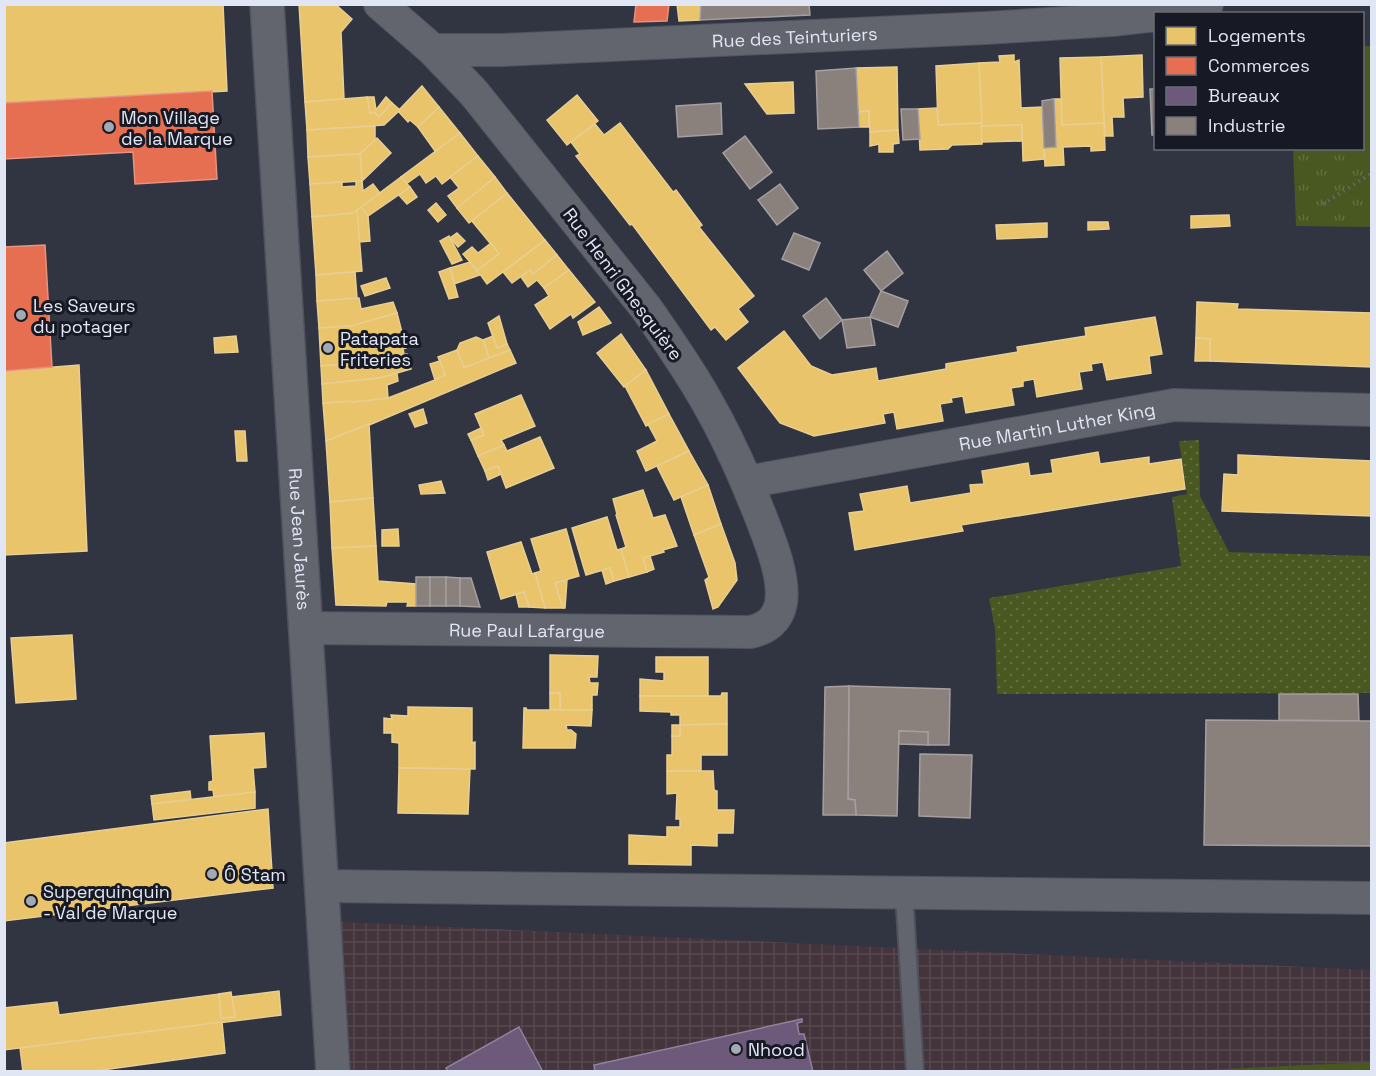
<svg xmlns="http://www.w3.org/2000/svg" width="1376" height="1076" viewBox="0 0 1376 1076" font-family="'Space Grotesk',sans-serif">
<defs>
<pattern id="industrial-grid" width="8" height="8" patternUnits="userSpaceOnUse" patternTransform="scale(1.5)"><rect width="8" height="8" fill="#44343b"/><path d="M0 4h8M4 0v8" fill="none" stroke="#56484e"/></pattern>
<pattern id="grass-dots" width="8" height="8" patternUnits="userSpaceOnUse" patternTransform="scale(1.5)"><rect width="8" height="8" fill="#495720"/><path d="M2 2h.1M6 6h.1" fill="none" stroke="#636f41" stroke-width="1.8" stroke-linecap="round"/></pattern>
<pattern id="park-tufts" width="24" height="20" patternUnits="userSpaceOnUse" patternTransform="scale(1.5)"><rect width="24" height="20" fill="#495720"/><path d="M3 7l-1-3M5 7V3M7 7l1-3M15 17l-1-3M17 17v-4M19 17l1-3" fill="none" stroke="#636f41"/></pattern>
</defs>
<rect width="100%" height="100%" fill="#313441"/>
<!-- industrial -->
<polygon fill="url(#industrial-grid)" points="323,921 1371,970 1371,1071 336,1071"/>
<!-- grass -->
<polygon fill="url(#grass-dots)" points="1199,440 1200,496 1229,552 1371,556 1371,693 997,694 995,629 989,598 1181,566 1172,497 1187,494 1179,441"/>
<!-- park -->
<g fill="url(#park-tufts)">
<polygon points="1363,46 1371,46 1371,227 1296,226 1293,149 1362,148"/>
<polygon points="1371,1062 1371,1071 1183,1071"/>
</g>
<!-- homes -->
<g fill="#e9c46a" stroke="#e7ce93" stroke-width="1.5">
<polygon points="4,4 223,4 227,91 4,103"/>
<polygon points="299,4 335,4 352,19 341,32 344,99 305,102"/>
<polygon points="677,4 701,4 700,20 679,21"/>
<polygon points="1014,55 1014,62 1019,60 1021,108 1042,107 1044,159 1023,161 1022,125 981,126 979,63 1000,62 999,56"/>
<polygon points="1142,55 1143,97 1123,98 1124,117 1112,117 1113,136 1105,136 1101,57"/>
<polygon points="1101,57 1104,123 1062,125 1060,58"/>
<polygon points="979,63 982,123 938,125 936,66"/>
<polygon points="897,67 898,130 870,132 869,111 858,112 856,68"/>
<polygon points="793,82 794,113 767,114 745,84"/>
<polygon points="422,86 439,107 418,127 410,120 408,122 398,111"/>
<polygon points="577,95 598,121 567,145 547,120"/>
<polygon points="367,97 374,97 376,110 386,97 392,103 379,117 374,112 370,113"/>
<polygon points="367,97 370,113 374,112 379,117 392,103 400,110 384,125 307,130 305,102"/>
<polygon points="1054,99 1061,99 1062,125 1104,123 1105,150 1091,151 1091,146 1063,147 1064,165 1045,166 1044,148 1056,147"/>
<polygon points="439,107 460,133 435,151 418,127"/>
<polygon points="937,108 938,125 982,123 982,144 952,145 948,149 920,150 918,109"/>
<polygon points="869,111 869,127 859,127 858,112"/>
<polygon points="620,123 673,192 676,190 702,225 699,227 754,296 738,309 748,322 726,340 715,327 711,330 632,224 630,225 576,156 580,154 571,142 595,124 604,135"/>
<polygon points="1022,125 1022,141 982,142 981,126"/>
<polygon points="375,126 375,141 360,154 308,157 307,130"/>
<polygon points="898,130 899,143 893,144 893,152 879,152 879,144 870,146 870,132"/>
<polygon points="460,133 478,156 442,184 436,176 426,183 420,174 406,184 401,177"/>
<polygon points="377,138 391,153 362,181 360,154"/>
<polygon points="360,154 362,181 310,184 308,157"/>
<polygon points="478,156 495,177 457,208 448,196 459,188 450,177"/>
<polygon points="401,177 410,187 368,216 361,207"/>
<polygon points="495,177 507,193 469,223 457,208"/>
<polygon points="356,181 362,181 363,191 373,184 380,193 353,213 312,217 310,184 342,182 342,187 356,186"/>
<polygon points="410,187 417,197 407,204 399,195"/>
<polygon points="507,193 545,240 487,284 477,270 499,254 472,221"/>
<polygon points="436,203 446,215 438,222 428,210"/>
<polygon points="361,207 368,216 370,241 359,242 357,210"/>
<polygon points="357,210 362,271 316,275 312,217 353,213"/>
<polygon points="1229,215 1230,226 1191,228 1191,216"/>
<polygon points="1088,222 1108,222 1109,229 1088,230"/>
<polygon points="1047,223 1047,237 997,239 996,225"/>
<polygon points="457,233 465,241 458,247 450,238"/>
<polygon points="449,236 462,260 452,264 440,241"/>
<polygon points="545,240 557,255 533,274 530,270 512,283 503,272"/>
<polygon points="491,243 499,254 477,270 463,254 472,247 478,253"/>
<polygon points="557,255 569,270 544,288 537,280 528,287 521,277 530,270 533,274"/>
<polygon points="470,262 480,275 454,284 450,268"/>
<polygon points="450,268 458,297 449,299 439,272"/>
<polygon points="569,270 595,302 573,318 571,314 550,329 535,305 549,296 544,288"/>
<polygon points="355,272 357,298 317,301 316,275"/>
<polygon points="386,278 390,288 365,296 361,286"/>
<polygon points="359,298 361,309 393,302 397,313 351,326 319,328 317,301"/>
<polygon points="1197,302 1238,304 1237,309 1372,313 1372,367 1210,361 1210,339 1196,338"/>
<polygon points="599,307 611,323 583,335 578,322"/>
<polygon points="397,313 406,348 403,349 404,354 345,364 321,366 319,328 351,326"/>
<polygon points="499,316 507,344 497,348 488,323"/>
<polygon points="1155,317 1162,354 1149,356 1151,373 1107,380 1103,362 1091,364 1092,370 1079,372 1082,389 1037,397 1034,379 1023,381 1023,386 1011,388 1014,405 966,413 963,396 951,398 952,402 940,404 943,421 897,429 894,412 883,414 885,423 814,436 780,423 738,368 784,331 811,366 832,375 876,368 878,381 946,369 946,364 1018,352 1017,347 1086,336 1085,328"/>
<polygon points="621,334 646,370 624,387 597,353"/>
<polygon points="236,336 238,352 215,353 214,338"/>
<polygon points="493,336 497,348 507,344 510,350 489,358 483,340"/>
<polygon points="476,337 483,340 489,358 464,368 457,350 460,343"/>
<polygon points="1196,338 1210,339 1210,361 1195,361"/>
<polygon points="457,350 464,368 510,350 516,363 369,425 369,424 326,441 323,403 352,401 352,402 388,398 435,380 445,375 438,357"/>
<polygon points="407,354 411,369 380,378 322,384 321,366 345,364"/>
<polygon points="440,361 445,375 435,380 430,364"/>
<polygon points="79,365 87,551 4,555 4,371"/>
<polygon points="646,370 669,414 646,426 625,386"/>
<polygon points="397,373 398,381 387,385 388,398 352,402 352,401 323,403 322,384 380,378"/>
<polygon points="521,395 535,426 501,440 504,445 478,456 471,440 484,435 475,414"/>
<polygon points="423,409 427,423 415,427 409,414"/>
<polygon points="669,414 689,451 646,471 637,451 657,441 648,424"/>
<polygon points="369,424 373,498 330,502 326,441"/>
<polygon points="481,428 484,435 471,440 468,434"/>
<polygon points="235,431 245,431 247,461 237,461"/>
<polygon points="540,437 554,468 506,488 498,466 485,471 478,456 504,445 507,451"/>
<polygon points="689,451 708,485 674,500 657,466"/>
<polygon points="1098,452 1100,464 1149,457 1149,464 1181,459 1185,489 961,525 963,531 855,550 849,513 864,511 860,494 907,486 910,503 971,493 970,485 984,484 982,471 1028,463 1030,476 1053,473 1051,460"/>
<polygon points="1238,455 1372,461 1372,516 1222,511 1224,474 1238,475"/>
<polygon points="498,466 501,474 488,480 485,471"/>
<polygon points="441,481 445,493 421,494 419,485"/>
<polygon points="708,485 721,524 694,535 681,497"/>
<polygon points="643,490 653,518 665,515 677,546 663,550 664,552 643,558 647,572 629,577 621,549 626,547 616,515 617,514 613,499"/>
<polygon points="373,498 376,546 332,548 330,502"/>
<polygon points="607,517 617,550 621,549 629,577 614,581 610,568 586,575 572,528"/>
<polygon points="721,524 735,563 737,580 718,607 713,609 705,580 709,577 694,535"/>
<polygon points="398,529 399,546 382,546 382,530"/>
<polygon points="566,529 579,576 555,583 563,608 545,608 535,573 541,571 531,539"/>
<polygon points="521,542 532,574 535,573 545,608 529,607 524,592 501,599 487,552"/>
<polygon points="376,546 378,581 416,584 416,606 407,606 408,602 387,602 386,606 336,605 332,548"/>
<polygon points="650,556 654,569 647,572 643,558"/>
<polygon points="610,568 614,581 606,584 602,570"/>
<polygon points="567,580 565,608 563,608 555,583"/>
<polygon points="524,592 529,607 519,607 516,594"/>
<polygon points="72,635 76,699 16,703 11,638"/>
<polygon points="550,655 598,656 597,677 589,677 590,683 598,683 597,695 592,695 592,710 560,710 560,693 550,693"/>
<polygon points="656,657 708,657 708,696 640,696 640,679 664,681 664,672 656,672"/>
<polygon points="550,693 560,693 560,710 550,709"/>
<polygon points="722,693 727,693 727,724 680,725 680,715 671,715 671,712 640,711 640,696 721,696"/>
<polygon points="408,707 472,708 472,743 475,742 475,769 399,768 399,743 392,742 392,733 384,733 384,718 392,719 391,715 408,716"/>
<polygon points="524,708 526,708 527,710 592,710 591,726 566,725 567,730 571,730 576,734 575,748 523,748"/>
<polygon points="727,724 727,755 701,755 701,771 667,771 667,755 672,755 672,736 680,736 680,725"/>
<rect x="672" y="725" width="8" height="11"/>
<polygon points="264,733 266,767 253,768 255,792 214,797 213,790 209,790 209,782 213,781 210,736"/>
<polygon points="399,768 470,769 468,814 398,813"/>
<polygon points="667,771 713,771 714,790 717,791 717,810 734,810 733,833 717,833 717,846 691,845 691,865 629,864 629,835 667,837 667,827 680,827 680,819 676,819 677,793 667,794"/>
<polygon points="190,791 191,800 152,804 151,796"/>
<polygon points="255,792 255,808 154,820 152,804"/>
<polygon points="268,809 273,888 4,921 4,843"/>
<polygon points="279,991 281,1015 4,1050 4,1008 57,1002 59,1015 219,994 221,1018 235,1017 232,997"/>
<polygon points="231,992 235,1017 221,1018 219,994"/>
<polygon points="222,1022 225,1053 88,1072 23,1072 20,1048"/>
</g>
<!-- shops -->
<g fill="#e76f51" stroke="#e59382" stroke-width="1.5">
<polygon points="636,4 669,4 667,21 634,22"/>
<polygon points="212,91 217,179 135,184 133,152 4,159 4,103"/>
<polygon points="45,245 52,367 4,371 4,247"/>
</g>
<!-- offices -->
<g fill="#6d597a" stroke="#90839f" stroke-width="1.5">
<polygon points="802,1019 802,1022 797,1023 799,1034 804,1034 813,1072 595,1072 594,1065"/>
<polygon points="519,1027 543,1072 448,1072 446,1068"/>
</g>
<!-- industry -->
<g fill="#8a817c" stroke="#a49fa0" stroke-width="1.5">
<polygon points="701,4 809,4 810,15 700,20"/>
<polygon points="856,68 859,127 818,129 816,71"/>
<polygon points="1150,89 1156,89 1156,135 1152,135"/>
<polygon points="1054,99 1056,147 1044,148 1042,101"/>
<polygon points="721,103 722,134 678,137 676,106"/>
<polygon points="901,109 918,109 920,139 903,140"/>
<polygon points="745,136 772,172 750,189 723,153"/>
<polygon points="780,184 798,208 777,225 758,200"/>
<polygon points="794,233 820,243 809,270 782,259"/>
<polygon points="887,251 903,273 881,291 864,270"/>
<polygon points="881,291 908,301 898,327 870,317"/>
<polygon points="826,298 842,320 820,339 803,316"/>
<polygon points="870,317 875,345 847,348 842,320"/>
<rect x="416" y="577" width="14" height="29"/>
<rect x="430" y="577" width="16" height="29"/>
<polygon points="446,577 460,578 460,606 446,606"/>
<polygon points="460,578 471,578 480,607 460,606"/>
<polygon points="849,686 950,689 949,745 928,745 928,732 899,731 897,816 856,815 855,800 848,799"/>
<polygon points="849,686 848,799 855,800 856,815 823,815 825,687"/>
<polygon points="1279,694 1358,694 1359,721 1279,720"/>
<polygon points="1206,720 1372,721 1372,846 1204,845"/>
<polygon points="899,731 928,732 928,745 899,744"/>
<polygon points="920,754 972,755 970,818 919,816"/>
</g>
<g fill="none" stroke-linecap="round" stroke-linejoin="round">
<defs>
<polyline id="service" points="904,893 915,1072"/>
<g id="minor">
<polyline points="1163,14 1207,4"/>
<path id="s1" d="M433,50H502L986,28L1112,20L1156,15"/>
<path id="s2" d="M747,482L1174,405L1372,410"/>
<path id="s3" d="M305,628L750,632C766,629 778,620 781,603C785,578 771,543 762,520C746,479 728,438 706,400C688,368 667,338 646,308L474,93L433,50L380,4"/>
<polyline points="321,886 1372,898"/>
</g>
<g id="secondary">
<path id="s4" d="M267,4L333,1072"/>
</g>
</defs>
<!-- service casing -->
<use href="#service" stroke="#4e525d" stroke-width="20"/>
<!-- minor casing -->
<use href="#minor" stroke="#4e525d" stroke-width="34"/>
<!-- secondary casing -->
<use href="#secondary" stroke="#4e525d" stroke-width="36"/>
<!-- path -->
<polyline stroke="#646770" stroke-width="4" stroke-dasharray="1.5 4.5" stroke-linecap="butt" points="1323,204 1372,173"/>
<!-- service -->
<use href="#service" stroke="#62656e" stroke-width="16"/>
<!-- minor -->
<use href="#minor" stroke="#62656e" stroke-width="32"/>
<!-- secondary -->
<use href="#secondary" stroke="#62656e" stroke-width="33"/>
</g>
<!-- markers -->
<g fill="#a3a8b5" stroke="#171a24" stroke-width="2">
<circle cx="109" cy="127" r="6"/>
<circle cx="21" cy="315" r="6"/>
<circle cx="328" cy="348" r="6"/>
<circle cx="212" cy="874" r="6"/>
<circle cx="31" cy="901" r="6"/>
<circle cx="736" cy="1049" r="6"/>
</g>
<g text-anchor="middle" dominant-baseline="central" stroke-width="6" stroke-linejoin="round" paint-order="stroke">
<!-- street labels -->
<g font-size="18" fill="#e1e6f4" stroke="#171a24">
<text stroke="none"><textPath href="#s1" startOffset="362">Rue des Teinturiers</textPath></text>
<text transform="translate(623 284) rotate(53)">Rue Henri Ghesquière</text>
<text stroke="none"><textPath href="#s2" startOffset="315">Rue Martin Luther King</textPath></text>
<text stroke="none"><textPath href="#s4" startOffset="536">Rue Jean Jaurès</textPath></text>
<text stroke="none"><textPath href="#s3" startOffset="222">Rue Paul Lafargue</textPath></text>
</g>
<!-- poi labels -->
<g font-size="18" fill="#e1e6f4" stroke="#171a24" text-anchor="start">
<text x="121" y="117">Mon Village<tspan x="121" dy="21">de la Marque</tspan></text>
<text x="33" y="305">Les Saveurs<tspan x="33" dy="21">du potager</tspan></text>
<text x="340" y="338">Patapata<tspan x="340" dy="21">Friteries</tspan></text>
<text x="224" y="874">Ô Stam</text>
<text x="43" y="891">Superquinquin<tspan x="43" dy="21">- Val de Marque</tspan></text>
<text x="748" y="1049">Nhood</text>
</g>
</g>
<!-- border -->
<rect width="1376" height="1076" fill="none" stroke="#e1e6f4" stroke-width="12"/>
<!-- legend -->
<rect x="1154" y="12" width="210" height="138" fill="#171a24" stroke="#686c77" stroke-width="1.5"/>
<rect x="1166" y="27" width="30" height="18" fill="#e9c46a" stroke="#686c77" stroke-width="1.5"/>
<text x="1208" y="42" font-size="18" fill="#e1e6f4">Logements</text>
<rect x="1166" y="57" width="30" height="18" fill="#e76f51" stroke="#686c77" stroke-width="1.5"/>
<text x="1208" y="72" font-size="18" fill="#e1e6f4">Commerces</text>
<rect x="1166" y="87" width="30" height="18" fill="#6d597a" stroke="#686c77" stroke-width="1.5"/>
<text x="1208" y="102" font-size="18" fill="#e1e6f4">Bureaux</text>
<rect x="1166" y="117" width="30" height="18" fill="#8a817c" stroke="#686c77" stroke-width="1.5"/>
<text x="1208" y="132" font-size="18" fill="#e1e6f4">Industrie</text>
</svg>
